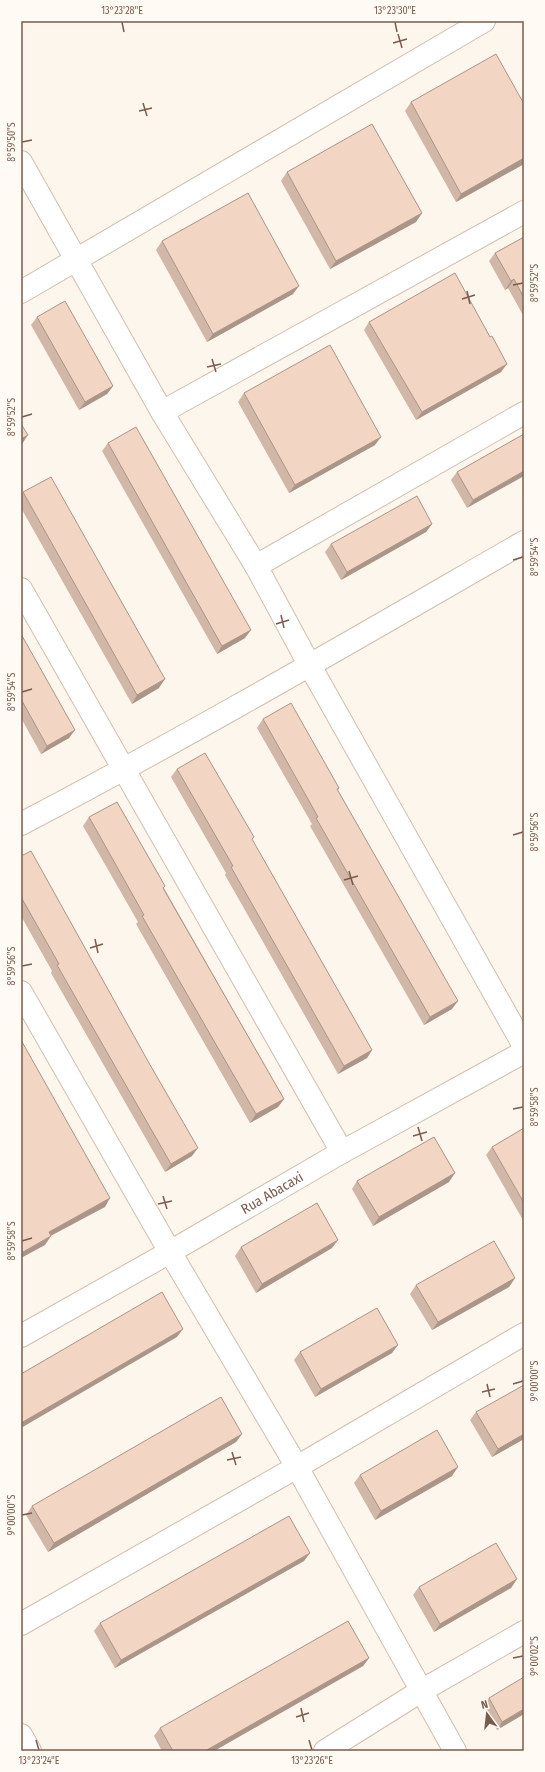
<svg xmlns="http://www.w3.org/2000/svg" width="545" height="1772" viewBox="0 0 545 1772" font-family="'Fira Sans Condensed',sans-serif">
<rect width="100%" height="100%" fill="#fdf6ec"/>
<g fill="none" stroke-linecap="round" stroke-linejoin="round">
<defs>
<g id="minor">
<polyline points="21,162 162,412 256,566 310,666 524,1046"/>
<polyline points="21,292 484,21"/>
<polyline points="162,412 524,212"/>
<polyline points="256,566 524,413"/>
<polyline points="21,589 342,1152"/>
<path d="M21,824C191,735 357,638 524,542"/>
<polyline points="21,992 170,1252 297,1467 455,1751"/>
<path id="s1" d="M21,1336L170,1252L342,1152L524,1052"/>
<polyline points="21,1624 297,1467 524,1334"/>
<polyline points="21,1735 30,1751"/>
<polyline points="325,1751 421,1691 524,1632"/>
</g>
</defs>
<!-- minor casing -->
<use href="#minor" stroke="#d1beb0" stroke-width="24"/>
<!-- minor -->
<use href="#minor" stroke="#fff" stroke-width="22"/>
</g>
<!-- wall -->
<g fill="#d1b7a8">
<polygon points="411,102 524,104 524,164 456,202 405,111"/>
<polygon points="287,172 422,213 416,222 330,269 281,181"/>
<polygon points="524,237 524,317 508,288 505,290 489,261 495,253"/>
<polygon points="162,241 293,294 207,342 156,250"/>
<polygon points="37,317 113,386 107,394 79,410 31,325"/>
<polygon points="369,322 501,372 416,420 364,330"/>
<polygon points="244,393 375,445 289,493 238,402"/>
<polygon points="524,434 467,508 451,480 457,472"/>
<polygon points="108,443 245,638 217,654 102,451"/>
<polygon points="23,492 159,688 132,704 21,508 21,496"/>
<polygon points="432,524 426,532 341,580 325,552 331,544"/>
<polygon points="21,634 69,738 41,754 21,718"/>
<polygon points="263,719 339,788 338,790 452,1009 424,1025 310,826 312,824 257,728"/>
<polygon points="177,769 254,837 252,840 372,1050 367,1058 338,1074 225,875 226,873 171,777"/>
<polygon points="89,817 165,886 164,888 284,1099 278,1107 250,1123 136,924 138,922 83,826"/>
<polygon points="21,856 192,1156 165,1172 51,973 52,971 21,916"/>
<polygon points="524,1128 524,1222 486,1155 492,1147"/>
<polygon points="357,1181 449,1182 373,1226 352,1189"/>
<polygon points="241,1247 332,1248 256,1293 235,1256"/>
<polygon points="515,1278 509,1287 432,1330 410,1294 416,1285"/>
<polygon points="300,1352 392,1353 315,1397 294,1360"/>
<polygon points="476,1412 524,1439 492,1457 470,1420"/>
<polygon points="242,1434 236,1442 48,1552 26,1515 32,1506"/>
<polygon points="360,1475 452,1476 375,1520 354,1483"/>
<polygon points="304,1561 115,1668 94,1631 100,1623"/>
<polygon points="517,1579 511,1588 434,1632 413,1595 419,1587"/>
<polygon points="369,1658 363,1666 214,1751 162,1751 154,1736 160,1728"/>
<polygon points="489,1698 524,1714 497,1730 483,1706"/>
</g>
<!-- shaded-wall -->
<g fill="#aa9588">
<polygon points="524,158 524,164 456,202 461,194"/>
<polygon points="422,213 416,222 330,269 336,261"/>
<polygon points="514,279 508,288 505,290 511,281"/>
<polygon points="299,286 293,294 207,342 213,334"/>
<polygon points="507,364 501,372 416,420 422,412"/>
<polygon points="113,386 107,394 79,410 85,402"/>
<polygon points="28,435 22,444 21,444 21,439"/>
<polygon points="381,437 375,445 289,493 295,485"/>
<polygon points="524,471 524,476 467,508 473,500"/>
<polygon points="432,524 426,532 341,580 347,572"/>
<polygon points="251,630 245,638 217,654 222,646"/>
<polygon points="165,679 159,688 132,704 137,695"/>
<polygon points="75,730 69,738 41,754 47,746"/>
<polygon points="458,1001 452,1009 424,1025 430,1017"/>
<polygon points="372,1050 367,1058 338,1074 344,1066"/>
<polygon points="284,1099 278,1107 250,1123 256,1114"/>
<polygon points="198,1148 192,1156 165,1172 171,1164"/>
<polygon points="455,1173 449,1182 373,1226 379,1217"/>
<polygon points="110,1198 105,1207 43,1240 49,1232"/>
<polygon points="51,1236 45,1245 21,1258 21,1254 23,1252"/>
<polygon points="338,1240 332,1248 256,1293 262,1284"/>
<polygon points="515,1278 509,1287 432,1330 438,1322"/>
<polygon points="183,1329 177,1337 21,1428 21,1423"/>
<polygon points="398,1345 392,1353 315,1397 321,1389"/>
<polygon points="242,1434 236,1442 48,1552 54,1543"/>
<polygon points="524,1434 524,1439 492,1457 498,1449"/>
<polygon points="458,1467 452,1476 375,1520 381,1511"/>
<polygon points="310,1553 304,1561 115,1668 121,1660"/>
<polygon points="517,1579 511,1588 434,1632 440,1624"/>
<polygon points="369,1658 363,1666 214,1751 205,1751"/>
<polygon points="524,1709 524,1714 497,1730 502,1722"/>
</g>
<!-- building -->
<g fill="#f3d5c3" stroke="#aa9588">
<polygon points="496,54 524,104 524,158 461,194 411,102"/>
<polygon points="372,124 422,213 336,261 287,172"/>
<polygon points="248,193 299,286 213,334 162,241"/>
<polygon points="524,237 524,298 514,279 511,281 495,253"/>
<polygon points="455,273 490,337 492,336 507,364 422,412 369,322"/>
<polygon points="65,301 113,386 85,402 37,317"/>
<polygon points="330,345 381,437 295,485 244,393"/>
<polygon points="21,424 28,435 21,439"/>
<polygon points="136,427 251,630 222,646 108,443"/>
<polygon points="524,434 524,471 473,500 457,472"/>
<polygon points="51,477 165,679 137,695 23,492"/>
<polygon points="417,496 432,524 347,572 331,544"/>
<polygon points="21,634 75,730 47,746 21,699"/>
<polygon points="291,703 339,788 337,789 458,1001 430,1017 316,818 318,817 263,719"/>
<polygon points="205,753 254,837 252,839 372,1050 344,1066 231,867 233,866 177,769"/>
<polygon points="117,802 165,886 163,888 284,1099 256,1114 142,916 144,915 89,817"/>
<polygon points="31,851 149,1063 198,1148 171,1164 57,965 59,964 21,897 21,856"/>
<polygon points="21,1040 110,1198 49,1232 51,1236 23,1252 21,1249"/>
<polygon points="524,1128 524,1203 492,1147"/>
<polygon points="434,1137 455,1173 379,1217 357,1181"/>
<polygon points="317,1203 338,1240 262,1284 241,1247"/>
<polygon points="494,1241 515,1278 438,1322 416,1285"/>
<polygon points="162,1292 183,1329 21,1423 21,1374"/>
<polygon points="377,1308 398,1345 321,1389 300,1352"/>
<polygon points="524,1385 524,1434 498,1449 476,1412"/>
<polygon points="221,1397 242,1434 54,1543 32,1506"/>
<polygon points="437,1430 458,1467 381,1511 360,1475"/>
<polygon points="289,1516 310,1553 121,1660 100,1623"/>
<polygon points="496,1543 517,1579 440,1624 419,1587"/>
<polygon points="348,1621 369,1658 205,1751 173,1751 160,1728"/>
<polygon points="524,1677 524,1709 502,1722 489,1698"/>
</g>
<!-- ticks -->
<path fill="none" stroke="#7a5c4d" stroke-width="1.5" d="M122,22L124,32M395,22L397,32M398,34L402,48M393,43L407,39M143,103L147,116M139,111L152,108M22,142L32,140M513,285L523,283M467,291L470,304M462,299L475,295M212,359L216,372M207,367L221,364M22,417L32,414M513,560L523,557M281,615L284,628M276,624L289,620M22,692L32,689M513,835L523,832M349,871L353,885M344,880L358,876M95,939L98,953M90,948L103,944M22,966L32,964M513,1109L523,1107M418,1127L422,1141M413,1136L427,1132M163,1196L167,1209M158,1204L172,1201M22,1241L32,1238M487,1384L490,1397M513,1384L523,1381M482,1392L495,1389M232,1452L236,1465M227,1460L241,1457M22,1515L32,1513M513,1658L523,1656M301,1708L304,1722M296,1717L309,1713M36,1740L39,1750M309,1740L312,1750"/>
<g text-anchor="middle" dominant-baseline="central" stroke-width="3" stroke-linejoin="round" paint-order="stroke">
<!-- street labels -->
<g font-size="14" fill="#7a5c4d" stroke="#fffaf3">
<text stroke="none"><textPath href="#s1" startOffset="289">Rua Abacaxi</textPath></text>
</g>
</g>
<!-- border -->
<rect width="545" height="1772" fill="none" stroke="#fffaf3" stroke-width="44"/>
<!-- north arrow -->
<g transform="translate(487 1714) rotate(345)" stroke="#fffaf3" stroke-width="3" paint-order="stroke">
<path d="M0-3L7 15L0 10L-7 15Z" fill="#7a5c4d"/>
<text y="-6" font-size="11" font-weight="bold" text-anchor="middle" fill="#7a5c4d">N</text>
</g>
<rect x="22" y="22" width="501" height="1728" fill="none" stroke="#7a5c4d" stroke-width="1.5"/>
<g font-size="10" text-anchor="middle" fill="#7a5c4d">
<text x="122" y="14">13°23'28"E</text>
<text x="395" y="14">13°23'30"E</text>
<text transform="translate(11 142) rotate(-90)" y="4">8°59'50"S</text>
<text transform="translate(534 283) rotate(-90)" y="4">8°59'52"S</text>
<text transform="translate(11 417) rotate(-90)" y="4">8°59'52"S</text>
<text transform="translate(534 557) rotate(-90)" y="4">8°59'54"S</text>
<text transform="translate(11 692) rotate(-90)" y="4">8°59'54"S</text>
<text transform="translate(534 832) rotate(-90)" y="4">8°59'56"S</text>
<text transform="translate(11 966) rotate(-90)" y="4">8°59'56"S</text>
<text transform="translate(534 1107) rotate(-90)" y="4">8°59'58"S</text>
<text transform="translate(11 1241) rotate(-90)" y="4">8°59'58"S</text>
<text transform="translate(534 1381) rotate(-90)" y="4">9°00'00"S</text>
<text transform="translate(11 1515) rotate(-90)" y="4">9°00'00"S</text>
<text transform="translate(534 1656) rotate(-90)" y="4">9°00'02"S</text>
<text x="39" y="1764">13°23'24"E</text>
<text x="312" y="1764">13°23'26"E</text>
</g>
</svg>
